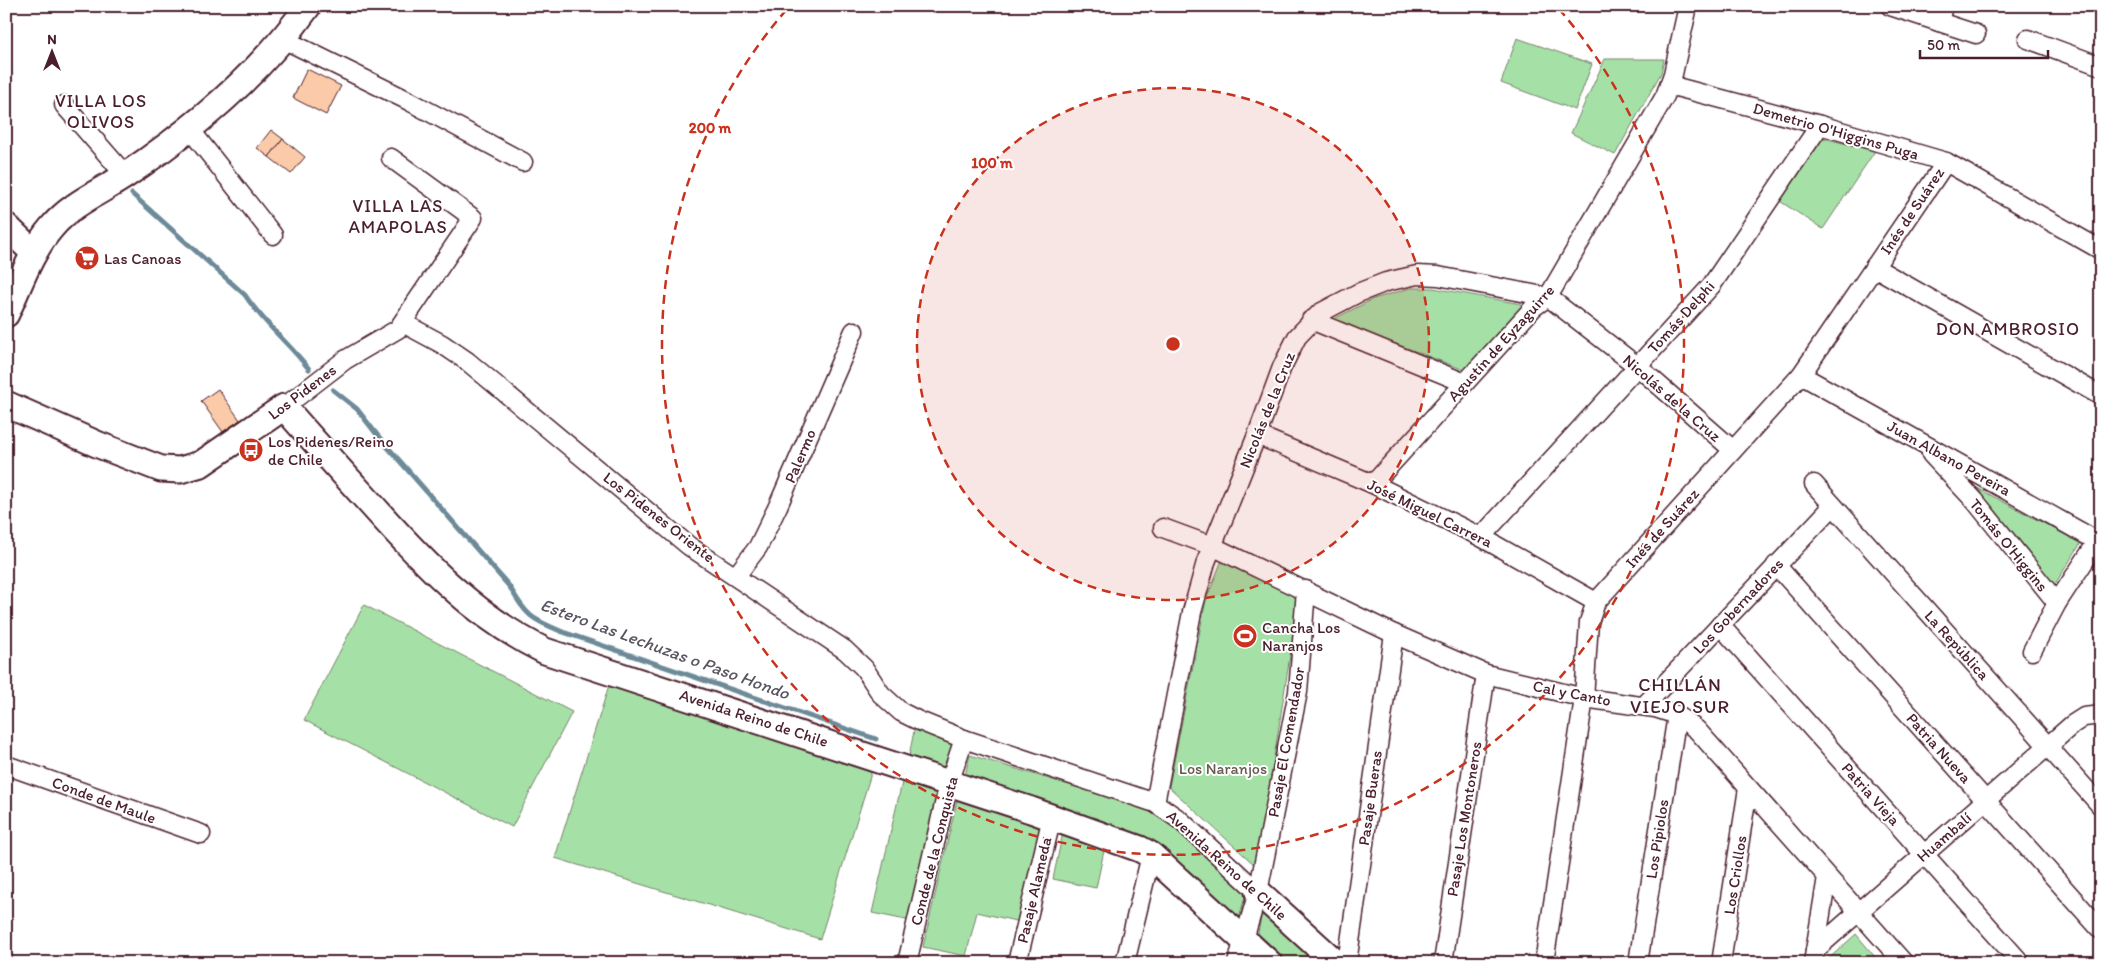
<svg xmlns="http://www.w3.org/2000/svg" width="2107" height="969" viewBox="0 0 2107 969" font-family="Itim,sans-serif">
<rect width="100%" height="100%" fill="#fff"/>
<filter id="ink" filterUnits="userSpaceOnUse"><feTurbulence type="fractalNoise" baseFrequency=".02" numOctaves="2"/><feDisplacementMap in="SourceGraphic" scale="10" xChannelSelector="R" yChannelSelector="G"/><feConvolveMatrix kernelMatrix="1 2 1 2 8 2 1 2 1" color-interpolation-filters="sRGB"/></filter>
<g filter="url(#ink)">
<!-- green -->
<g fill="#a5e1a7" stroke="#788069">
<polygon points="1517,38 1592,64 1575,110 1501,83"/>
<polygon points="1605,59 1664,59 1661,73 1615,155 1571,133"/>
<polygon points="1819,137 1875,151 1823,229 1778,200"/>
<polygon points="1411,288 1433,288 1532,306 1470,372 1332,320 1373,299"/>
<polygon points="1949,473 2081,543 2050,592"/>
<polygon points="1222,560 1299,598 1257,867 1169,787 1206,600"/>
<polygon points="364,605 572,712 512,827 304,720"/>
<polygon points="609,685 873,767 820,939 555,858"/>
<polygon points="915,726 957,743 950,770 909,756"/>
<polygon points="970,755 1152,810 1171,820 1246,893 1239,919 1161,848 1143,837 964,780"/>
<polygon points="903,778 943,790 911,921 872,913"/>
<polygon points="958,796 1043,824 1020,922 977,912 966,956 923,947"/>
<polygon points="1063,832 1105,846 1096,888 1053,879"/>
<polygon points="1263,907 1324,963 1290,963 1258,933"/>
<polygon points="1856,934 1880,963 1825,963 1825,962"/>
</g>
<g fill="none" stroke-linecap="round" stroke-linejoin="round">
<!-- stream -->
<g stroke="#6d8a98" stroke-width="5">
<path d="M132,194L245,295C263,323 289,343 309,369"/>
<path d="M333,390L357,409L378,436L509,586C528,617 529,618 563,632L876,739"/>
</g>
</g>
<!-- building -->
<g fill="#facaa9" stroke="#4a1f2b">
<polygon points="307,69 341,86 326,115 293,98"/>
<polygon points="271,130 283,139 269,157 257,148"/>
<polygon points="283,139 305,157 291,174 269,157"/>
<polygon points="218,389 240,420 223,432 201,401"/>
</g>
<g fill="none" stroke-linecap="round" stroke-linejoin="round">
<defs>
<g id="street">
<polyline points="1890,6 1976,34"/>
<polyline points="1939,22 1943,6"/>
<polyline points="283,39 409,101 523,162"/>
<polyline points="2028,39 2101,66"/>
<polyline points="1669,85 1820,125 1946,162 2101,250"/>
<polyline points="64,105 126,176"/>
<polyline points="189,128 273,235"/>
<polyline points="1874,267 2101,396"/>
<polyline points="1311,320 1465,383"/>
<polyline points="403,323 442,344 467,361 689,546 845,650 864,668 881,694 901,712 917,720 964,739 1155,803 1180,820 1258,892"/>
<polyline points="1801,375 2097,541"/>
<polyline points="284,407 345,360 398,329 473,218 391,158"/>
<polyline points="1257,435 1373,484 1481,537 1596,602"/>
<polyline points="1931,454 1975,501 2057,603"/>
<polyline points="1373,484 1534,307 1548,297 1665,96 1673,74 1688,6"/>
<polyline points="1814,484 2101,806"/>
<polyline points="1163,528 1212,546 1394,634 1486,674 1584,698 1655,708 1677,715 1697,730 1904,963"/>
<polyline points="1481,537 1711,286 1820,125"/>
<polyline points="1776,565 2101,930"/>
<polyline points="736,576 758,547 778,506 854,331"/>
<polyline points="1720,625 2021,963"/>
<polyline points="2032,651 2057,603 2101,536"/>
<polyline points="1644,706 1833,506"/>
<polyline points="6,765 201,834"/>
<polyline points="1155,803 1192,612 1206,562 1257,435 1282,367 1297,337 1320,313 1358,293 1386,282 1417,275 1438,276 1548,297 1637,366 1733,450"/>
<polyline points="1815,950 2073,724 2084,717 2101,715"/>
<polyline points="907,963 949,783 964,739"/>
<polyline points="1017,963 1052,817"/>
<polyline points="1125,963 1151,855"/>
<polyline points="1237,963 1258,892 1298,692 1306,590"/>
<polyline points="1347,963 1394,634"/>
<polyline points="1443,963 1486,674"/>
<polyline points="1544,963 1584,698 1589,622 1596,602 1801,375 1946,162"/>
<polyline points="1638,963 1677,715"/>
<polyline points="1721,963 1748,788"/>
<polyline points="1813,963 1827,877"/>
</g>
<g id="secondary">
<polyline points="6,226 34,253"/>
<path d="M6,314C20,284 31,251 52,227C72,203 101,192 126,175C194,129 260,74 308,6"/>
<path d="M6,404L99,445L161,469L180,470L201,464L284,407C312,439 341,471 370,503C422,561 473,616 545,651L1031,810L1140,849L1151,855L1269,963"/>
<polyline points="1258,892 1336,963"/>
</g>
</defs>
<!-- street casing -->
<use href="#street" stroke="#4a1f2b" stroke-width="21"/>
<!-- secondary casing -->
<use href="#secondary" stroke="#4a1f2b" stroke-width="29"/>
<!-- street -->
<use href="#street" stroke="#fff" stroke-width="18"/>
<!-- secondary -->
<use href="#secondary" stroke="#fff" stroke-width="25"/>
</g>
</g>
<!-- distance rings -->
<circle cx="1173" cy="344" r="256" fill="#c8321e" fill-opacity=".12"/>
<g fill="none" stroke="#c8321e" stroke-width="2.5" stroke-dasharray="9 6">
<circle cx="1173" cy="344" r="256"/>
<path d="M1559 9A511 511 0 1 1 787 9"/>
</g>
<!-- icons -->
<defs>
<symbol id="supermarket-disc" viewBox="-11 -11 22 22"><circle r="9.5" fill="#c8321e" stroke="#fff"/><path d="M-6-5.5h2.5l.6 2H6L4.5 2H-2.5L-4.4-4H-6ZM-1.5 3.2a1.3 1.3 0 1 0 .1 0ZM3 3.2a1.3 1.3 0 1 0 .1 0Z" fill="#fff"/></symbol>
<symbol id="bus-disc" viewBox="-11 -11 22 22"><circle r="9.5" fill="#c8321e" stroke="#fff"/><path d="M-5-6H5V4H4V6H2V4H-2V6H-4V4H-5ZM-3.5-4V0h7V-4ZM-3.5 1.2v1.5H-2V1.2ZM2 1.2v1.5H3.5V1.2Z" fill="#fff"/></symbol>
<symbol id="stadium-disc" viewBox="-11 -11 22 22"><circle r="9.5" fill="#c8321e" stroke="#fff"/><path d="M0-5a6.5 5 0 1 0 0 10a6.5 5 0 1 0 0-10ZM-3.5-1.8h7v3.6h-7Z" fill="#fff"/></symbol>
</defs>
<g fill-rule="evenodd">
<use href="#supermarket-disc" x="73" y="244" width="28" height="28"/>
<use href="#bus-disc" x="237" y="436" width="28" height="28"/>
<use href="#stadium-disc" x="1231" y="622" width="28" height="28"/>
</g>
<g text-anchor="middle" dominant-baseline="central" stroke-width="4" stroke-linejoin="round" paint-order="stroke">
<!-- street labels -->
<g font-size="16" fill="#4a1f2b" stroke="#fff">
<text transform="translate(1836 131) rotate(16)">Demetrio O'Higgins Puga</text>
<text transform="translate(1912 211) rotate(-56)">Inés de Suárez</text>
<text transform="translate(1681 317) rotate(-48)">Tomás Delphi</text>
<text transform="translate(1501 343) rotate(-48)">Agustín de Eyzaguirre</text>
<text transform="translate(302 392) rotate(-37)">Los Pidenes</text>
<text transform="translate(1672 398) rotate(41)">Nicolás de la Cruz</text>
<text transform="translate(1267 410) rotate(-68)">Nicolás de la Cruz</text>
<text transform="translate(800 456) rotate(-67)">Palermo</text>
<text transform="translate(1949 458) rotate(29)">Juan Albano Pereira</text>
<text transform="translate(1430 513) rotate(26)">José Miguel Carrera</text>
<text transform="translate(659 517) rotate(38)">Los Pidenes Oriente</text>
<text transform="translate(1662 528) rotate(-48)">Inés de Suárez</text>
<text transform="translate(2009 545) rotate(51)">Tomás O'Higgins</text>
<text transform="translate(1738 606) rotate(-47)">Los Gobernadores</text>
<text transform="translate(1957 645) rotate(48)">La República</text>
<text transform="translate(1572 693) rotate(11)">Cal y Canto</text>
<text transform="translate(754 718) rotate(18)">Avenida Reino de Chile</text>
<text transform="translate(1286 742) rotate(-80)">Pasaje El Comendador</text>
<text transform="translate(1939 748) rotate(48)">Patria Nueva</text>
<text transform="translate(1871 794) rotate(48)">Patria Vieja</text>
<text transform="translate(1370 798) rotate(-82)">Pasaje Bueras</text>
<text transform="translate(104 800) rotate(20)">Conde de Maule</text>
<text transform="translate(1464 819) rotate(-81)">Pasaje Los Montoneros</text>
<text transform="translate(1944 837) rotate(-41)">Huambalí</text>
<text transform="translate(1657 839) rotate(-81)">Los Pipiolos</text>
<text transform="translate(934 851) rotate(-76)">Conde de la Conquista</text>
<text transform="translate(1227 865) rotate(42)">Avenida Reino de Chile</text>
<text transform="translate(1735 875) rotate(-81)">Los Criollos</text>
<text transform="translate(1034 890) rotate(-77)">Pasaje Alameda</text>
</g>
<!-- poi labels -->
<g font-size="16" fill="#4a1f2b" stroke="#fff" text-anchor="start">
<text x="104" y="258">Las Canoas</text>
<text x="268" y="441">Los Pidenes/Reino<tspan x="268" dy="18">de Chile</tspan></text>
<text x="1262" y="627">Cancha Los<tspan x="1262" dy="18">Naranjos</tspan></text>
</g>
<!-- park labels -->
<g font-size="16" fill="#655950" stroke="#fff">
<text x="1223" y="768">Los Naranjos</text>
</g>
<!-- neighbourhood labels -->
<g font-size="18" letter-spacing="1" fill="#4a1f2b" stroke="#fff">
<text x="101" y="101">VILLA LOS<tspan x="101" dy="21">OLIVOS</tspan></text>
<text x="398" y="206">VILLA LAS<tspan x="398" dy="21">AMAPOLAS</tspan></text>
<text x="2008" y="329">DON AMBROSIO</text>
</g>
<!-- water labels -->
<g font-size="18" font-style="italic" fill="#5b5562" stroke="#fff">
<text transform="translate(665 649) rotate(20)">Estero Las Lechuzas o Paso Hondo</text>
</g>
<!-- quarter labels -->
<g font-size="19" letter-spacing="1" fill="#4a1f2b" stroke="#fff">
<text x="1680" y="684">CHILLÁN<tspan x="1680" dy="22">VIEJO SUR</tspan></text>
</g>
</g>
<circle cx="1173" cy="344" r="8" fill="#c8321e" stroke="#fff" stroke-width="2.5"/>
<g font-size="15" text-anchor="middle" font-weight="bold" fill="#c8321e" stroke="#fff" stroke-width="4" stroke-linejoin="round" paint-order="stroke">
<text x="710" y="133">200 m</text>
<text x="992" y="168">100 m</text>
</g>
<!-- margin -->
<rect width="2107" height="969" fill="none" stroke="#fff" stroke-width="25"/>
<rect x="12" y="12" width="2082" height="944" fill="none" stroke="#4a1f2b" stroke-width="2" filter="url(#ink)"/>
<!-- north arrow -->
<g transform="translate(52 52)" stroke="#ffffff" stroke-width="4" paint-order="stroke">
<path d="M0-4L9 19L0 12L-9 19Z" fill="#4a1f2b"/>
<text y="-8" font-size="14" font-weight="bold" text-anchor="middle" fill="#4a1f2b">N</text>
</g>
<!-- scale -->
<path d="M1920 50v8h128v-8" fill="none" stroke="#4a1f2b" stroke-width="2.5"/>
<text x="1927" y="50" font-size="15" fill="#4a1f2b" stroke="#ffffff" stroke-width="4" paint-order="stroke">50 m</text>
</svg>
